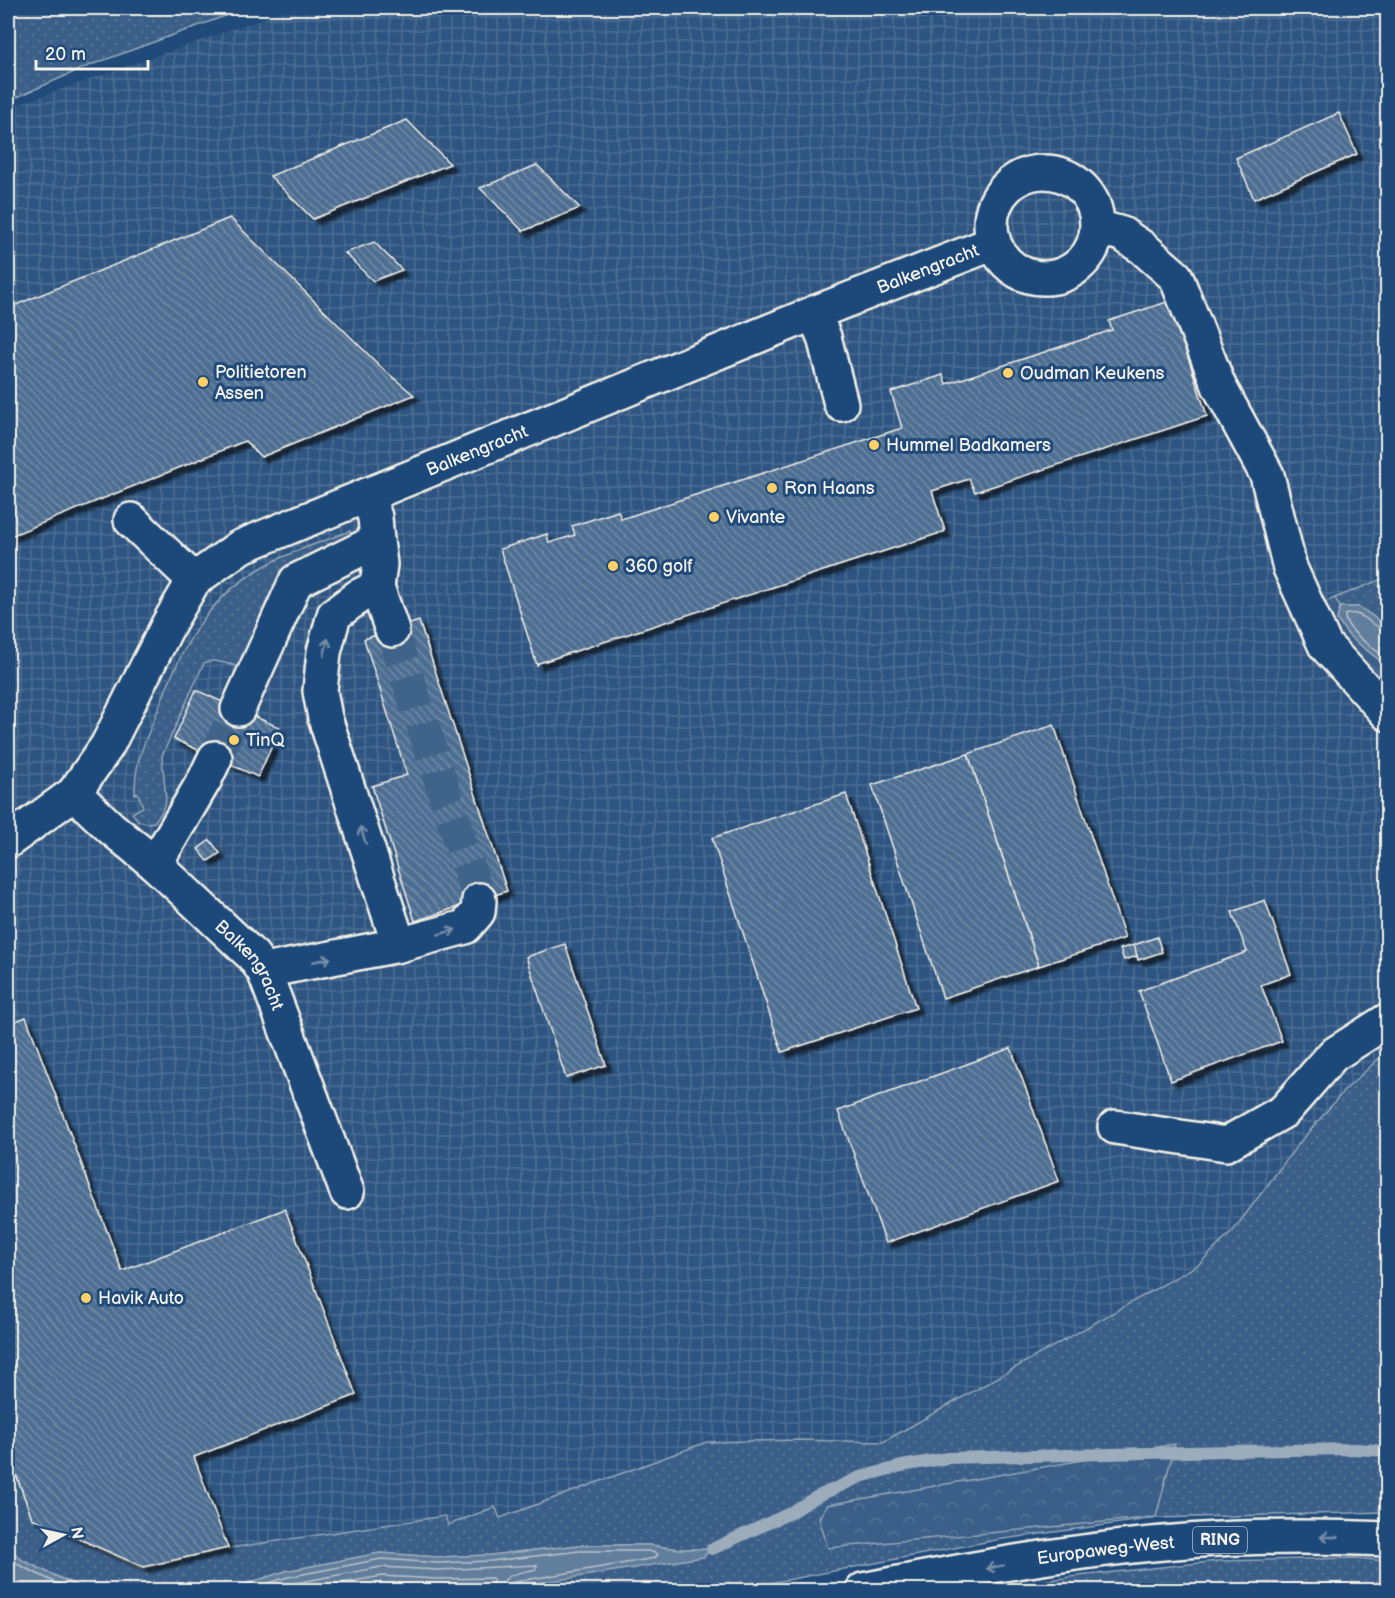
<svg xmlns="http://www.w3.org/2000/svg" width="1395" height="1598" viewBox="0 0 1395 1598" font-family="'Balsamiq Sans',sans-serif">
<defs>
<pattern id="industrial-grid" width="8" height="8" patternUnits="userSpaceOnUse" patternTransform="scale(1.5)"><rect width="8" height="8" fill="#2d5581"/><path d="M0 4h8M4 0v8" fill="none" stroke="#4c6e93"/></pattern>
<pattern id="grass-dots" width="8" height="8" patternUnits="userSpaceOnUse" patternTransform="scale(1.5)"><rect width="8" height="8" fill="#3a5f88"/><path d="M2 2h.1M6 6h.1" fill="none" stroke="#577699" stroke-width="1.8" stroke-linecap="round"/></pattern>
<pattern id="forest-crowns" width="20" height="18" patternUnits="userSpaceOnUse" patternTransform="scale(1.5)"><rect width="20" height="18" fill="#3a5f88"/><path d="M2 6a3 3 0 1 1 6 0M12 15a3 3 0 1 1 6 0" fill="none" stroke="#577699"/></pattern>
<pattern id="building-back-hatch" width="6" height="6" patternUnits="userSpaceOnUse" patternTransform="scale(1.5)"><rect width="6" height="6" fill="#4d6e92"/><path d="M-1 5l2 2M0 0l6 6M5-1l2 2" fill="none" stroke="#708aa6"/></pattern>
<filter id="shadow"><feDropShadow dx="5.5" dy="5.5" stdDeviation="1.5" flood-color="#0009"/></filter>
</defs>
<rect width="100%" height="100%" fill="#1f4a7a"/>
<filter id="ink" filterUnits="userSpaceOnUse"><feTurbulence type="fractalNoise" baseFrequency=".0167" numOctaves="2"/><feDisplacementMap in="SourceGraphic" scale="12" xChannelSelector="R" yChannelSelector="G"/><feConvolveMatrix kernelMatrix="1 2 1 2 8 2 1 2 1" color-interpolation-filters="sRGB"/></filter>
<g filter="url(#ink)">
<!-- industrial -->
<polygon fill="url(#industrial-grid)" points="293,8 1387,8 1387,1113 964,1465 541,1590 8,1590 8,108"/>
<!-- grass -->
<g fill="url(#grass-dots)" stroke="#97a8b8" stroke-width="1.5">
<polygon points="8,8 247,8 88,66 8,101"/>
<path d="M350,531L352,534L350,540L244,662L237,666C224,664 217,658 204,663L162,756L166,801L161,813L154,822L146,823L139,821L132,813L143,807L138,793L135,794C134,760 147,738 159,707C181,650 204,602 258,570C283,554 322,542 350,531Z"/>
<polygon points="1387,577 1387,626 1359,607 1340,607 1335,598"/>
<polygon points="1387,1051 1387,1512 1156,1518 996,1540 734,1590 502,1590 711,1550 679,1549 648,1545 580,1545 491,1555 438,1557 380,1553 286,1571 227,1590 85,1590 22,1560 8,1547 8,1455 32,1518 142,1569 230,1548 445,1516 448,1525 495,1507 500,1518 707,1442 799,1440 883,1442 1198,1265 1233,1231 1296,1147 1343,1092"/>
<polygon points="1354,1558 1387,1561 1387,1585 1301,1583 1183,1590 985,1590 1077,1576 1218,1561"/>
</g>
<!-- forest -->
<g fill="url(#forest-crowns)" stroke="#97a8b8" stroke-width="1.5">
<polygon points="1335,598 1340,607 1337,620 1350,637 1387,666 1387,697 1355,663 1318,605"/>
<polygon points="1175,1444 1156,1517 828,1548 819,1518 827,1505"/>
</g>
<!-- water -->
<g fill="#627e9d" stroke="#9cacbb" stroke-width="1.5">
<polygon points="1340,607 1359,607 1387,626 1387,666 1350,637 1337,620"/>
<polygon points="580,1545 648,1545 679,1549 712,1549 703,1557 539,1583 502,1590 227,1590 286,1571 380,1553 438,1557 491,1555"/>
<polygon points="8,1547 22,1560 85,1590 8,1590"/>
</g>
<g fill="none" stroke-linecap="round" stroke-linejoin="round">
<!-- shore -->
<g stroke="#bac3ca" stroke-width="1.5">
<path d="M1388,631C1372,628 1361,608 1345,615C1344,630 1376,650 1388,659"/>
<polyline points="8,1555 19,1565 71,1590"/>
<polyline points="246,1590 288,1577 381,1559 438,1563 491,1561 580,1551 648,1551 658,1554 655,1558 514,1582 510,1585 509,1590"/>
<path d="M270,1590L290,1584L381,1567L438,1570L537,1565L536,1569C522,1573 502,1572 501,1590"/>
<polyline points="303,1590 382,1576 437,1579 491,1578 493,1580 492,1590"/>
</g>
<!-- stream -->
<polyline stroke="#9cacbb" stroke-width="12" points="712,1549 788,1514 816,1497 860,1477 902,1466 948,1458 1228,1451 1353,1449 1388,1451"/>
</g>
<!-- building -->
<g fill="url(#building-back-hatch)" stroke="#f4f1e8" stroke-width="1.5" filter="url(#shadow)">
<polygon points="1339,113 1357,154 1254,199 1236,158"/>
<polygon points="407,120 450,164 313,219 270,176"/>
<polygon points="537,165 580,208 523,231 480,188"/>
<polygon points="230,218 383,369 414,395 261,457 245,441 8,537 8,308"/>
<polygon points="374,242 402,270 373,281 345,253"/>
<polygon points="1170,301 1207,416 975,492 969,479 932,491 945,531 943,532 539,663 537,665 500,549 547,534 549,543 575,535 572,526 618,511 621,519 902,428 891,392 943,375 946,384 1112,330 1109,321"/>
<polygon points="419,621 507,891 415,921 372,786 407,775 364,639"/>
<polygon points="196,690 280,728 258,777 174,739"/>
<polygon points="1054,725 1125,938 1039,966 968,754"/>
<polygon points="968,754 1039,966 943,998 872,785"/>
<polygon points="846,794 916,1008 782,1052 712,838"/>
<polygon points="210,840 220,853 208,861 198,849"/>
<polygon points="1265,900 1291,974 1261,985 1282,1041 1171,1081 1139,991 1247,952 1232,912"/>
<polygon points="1157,937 1162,952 1138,960 1134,945"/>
<polygon points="565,944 606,1065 566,1078 526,957"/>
<polygon points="1134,945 1137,956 1124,960 1120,949"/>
<polygon points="26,1017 122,1271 285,1209 356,1395 194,1457 228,1548 143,1567 32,1518 8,1452 8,1024"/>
<polygon points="1011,1048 1059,1181 886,1243 838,1111"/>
</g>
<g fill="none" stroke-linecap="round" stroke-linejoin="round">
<!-- minor-tunnel -->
<g stroke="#3f638a" stroke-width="33" stroke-dasharray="33 16" stroke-linecap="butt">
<polyline points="392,630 479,900"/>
<polyline points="215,758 238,709"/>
</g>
<defs>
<g id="minor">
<circle cx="1044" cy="225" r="53"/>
<polyline points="1097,227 1122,234 1143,248 1176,277 1219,386 1267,475 1290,568 1325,645 1388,714"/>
<polyline points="814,313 824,337 841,404"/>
<polyline points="131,520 194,580"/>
<polyline points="377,587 392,630"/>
<polyline points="238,709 296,581 377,541 375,517 367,495"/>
<path id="s1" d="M74,793L111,828L155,864L253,956L264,971L347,1192"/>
<path id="s2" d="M8,841L74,793L107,746L169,623L194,580L240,547L814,313L994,243"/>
<polyline points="155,864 205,779 215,758"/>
<polyline points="399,945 465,927 478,912 479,900"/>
<polyline points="264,971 399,945 325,718 320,691 324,652 334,615 359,596 377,587 380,564 377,541"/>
<polyline points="1115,1127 1226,1144 1284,1111 1333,1055 1388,1020"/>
</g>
<g id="major">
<path id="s3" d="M863,1590C970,1569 1079,1549 1187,1541C1254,1536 1321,1536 1388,1539"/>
</g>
</defs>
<!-- minor casing -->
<use href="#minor" stroke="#f4f1e8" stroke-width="38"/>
<!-- major casing -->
<use href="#major" stroke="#f4f1e8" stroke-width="38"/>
<!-- minor -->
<use href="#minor" stroke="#1f4a7a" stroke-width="33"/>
<!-- major -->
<use href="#major" stroke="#1f4a7a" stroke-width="33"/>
</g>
<!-- one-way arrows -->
<defs><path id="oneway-shaft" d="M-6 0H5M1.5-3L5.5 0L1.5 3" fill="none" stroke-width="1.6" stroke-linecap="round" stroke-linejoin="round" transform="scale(1.5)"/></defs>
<g stroke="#748da6">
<use href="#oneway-shaft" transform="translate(326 647) rotate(-77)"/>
<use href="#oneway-shaft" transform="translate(363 835) rotate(-108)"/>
<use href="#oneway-shaft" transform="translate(447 932) rotate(-16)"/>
<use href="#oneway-shaft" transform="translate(322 960) rotate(-11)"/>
<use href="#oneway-shaft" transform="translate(1329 1537) rotate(180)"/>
<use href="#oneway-shaft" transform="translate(995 1567) rotate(170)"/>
</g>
</g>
<!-- markers -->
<g fill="#ffd166" stroke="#1f4a7a" stroke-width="2">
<circle cx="1008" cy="373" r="6"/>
<circle cx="203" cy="382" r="6"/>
<circle cx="874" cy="445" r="6"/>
<circle cx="772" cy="488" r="6"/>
<circle cx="714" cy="517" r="6"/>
<circle cx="613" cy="566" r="6"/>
<circle cx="234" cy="740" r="6"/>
<circle cx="86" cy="1298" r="6"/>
</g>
<g text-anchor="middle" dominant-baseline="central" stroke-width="6" stroke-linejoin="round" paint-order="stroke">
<!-- shield labels -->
<rect fill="#1f4a7a" stroke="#b4bfc7" stroke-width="1.5" x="1193" y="1527" width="54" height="26" rx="4.5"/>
<g font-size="16" font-weight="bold" fill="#f4f1e8">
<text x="1220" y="1540">RING</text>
</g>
<!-- street labels -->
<g font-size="18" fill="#f4f1e8" stroke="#1f4a7a">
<text stroke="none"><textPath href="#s2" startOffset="1125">Balkengracht</textPath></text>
<text stroke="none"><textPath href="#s2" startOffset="639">Balkengracht</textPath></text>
<text stroke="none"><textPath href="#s1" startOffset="248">Balkengracht</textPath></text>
<text stroke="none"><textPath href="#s3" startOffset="246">Europaweg-West</textPath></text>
</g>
<!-- poi labels -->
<g font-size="18" fill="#f4f1e8" stroke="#1f4a7a" text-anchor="start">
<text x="215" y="372">Politietoren<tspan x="215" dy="21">Assen</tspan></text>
<text x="1020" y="373">Oudman Keukens</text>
<text x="886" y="445">Hummel Badkamers</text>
<text x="784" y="488">Ron Haans</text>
<text x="726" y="517">Vivante</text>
<text x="625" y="566">360 golf</text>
<text x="246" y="740">TinQ</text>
<text x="98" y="1298">Havik Auto</text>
</g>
</g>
<!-- margin -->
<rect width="1395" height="1598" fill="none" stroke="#1f4a7a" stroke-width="30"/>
<rect x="15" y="15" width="1365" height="1568" fill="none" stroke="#f4f1e8" stroke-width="2" filter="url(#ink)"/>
<!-- north arrow -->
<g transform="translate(63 1535) rotate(82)" stroke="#1f4a7a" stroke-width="4.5" paint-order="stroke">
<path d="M0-4.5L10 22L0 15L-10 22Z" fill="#f4f1e8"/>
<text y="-9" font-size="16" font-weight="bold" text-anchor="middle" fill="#f4f1e8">N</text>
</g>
<!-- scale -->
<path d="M36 60v9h112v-9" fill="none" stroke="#f4f1e8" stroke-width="3"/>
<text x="45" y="60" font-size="18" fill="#f4f1e8" stroke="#1f4a7a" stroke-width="4.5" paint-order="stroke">20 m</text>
</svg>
